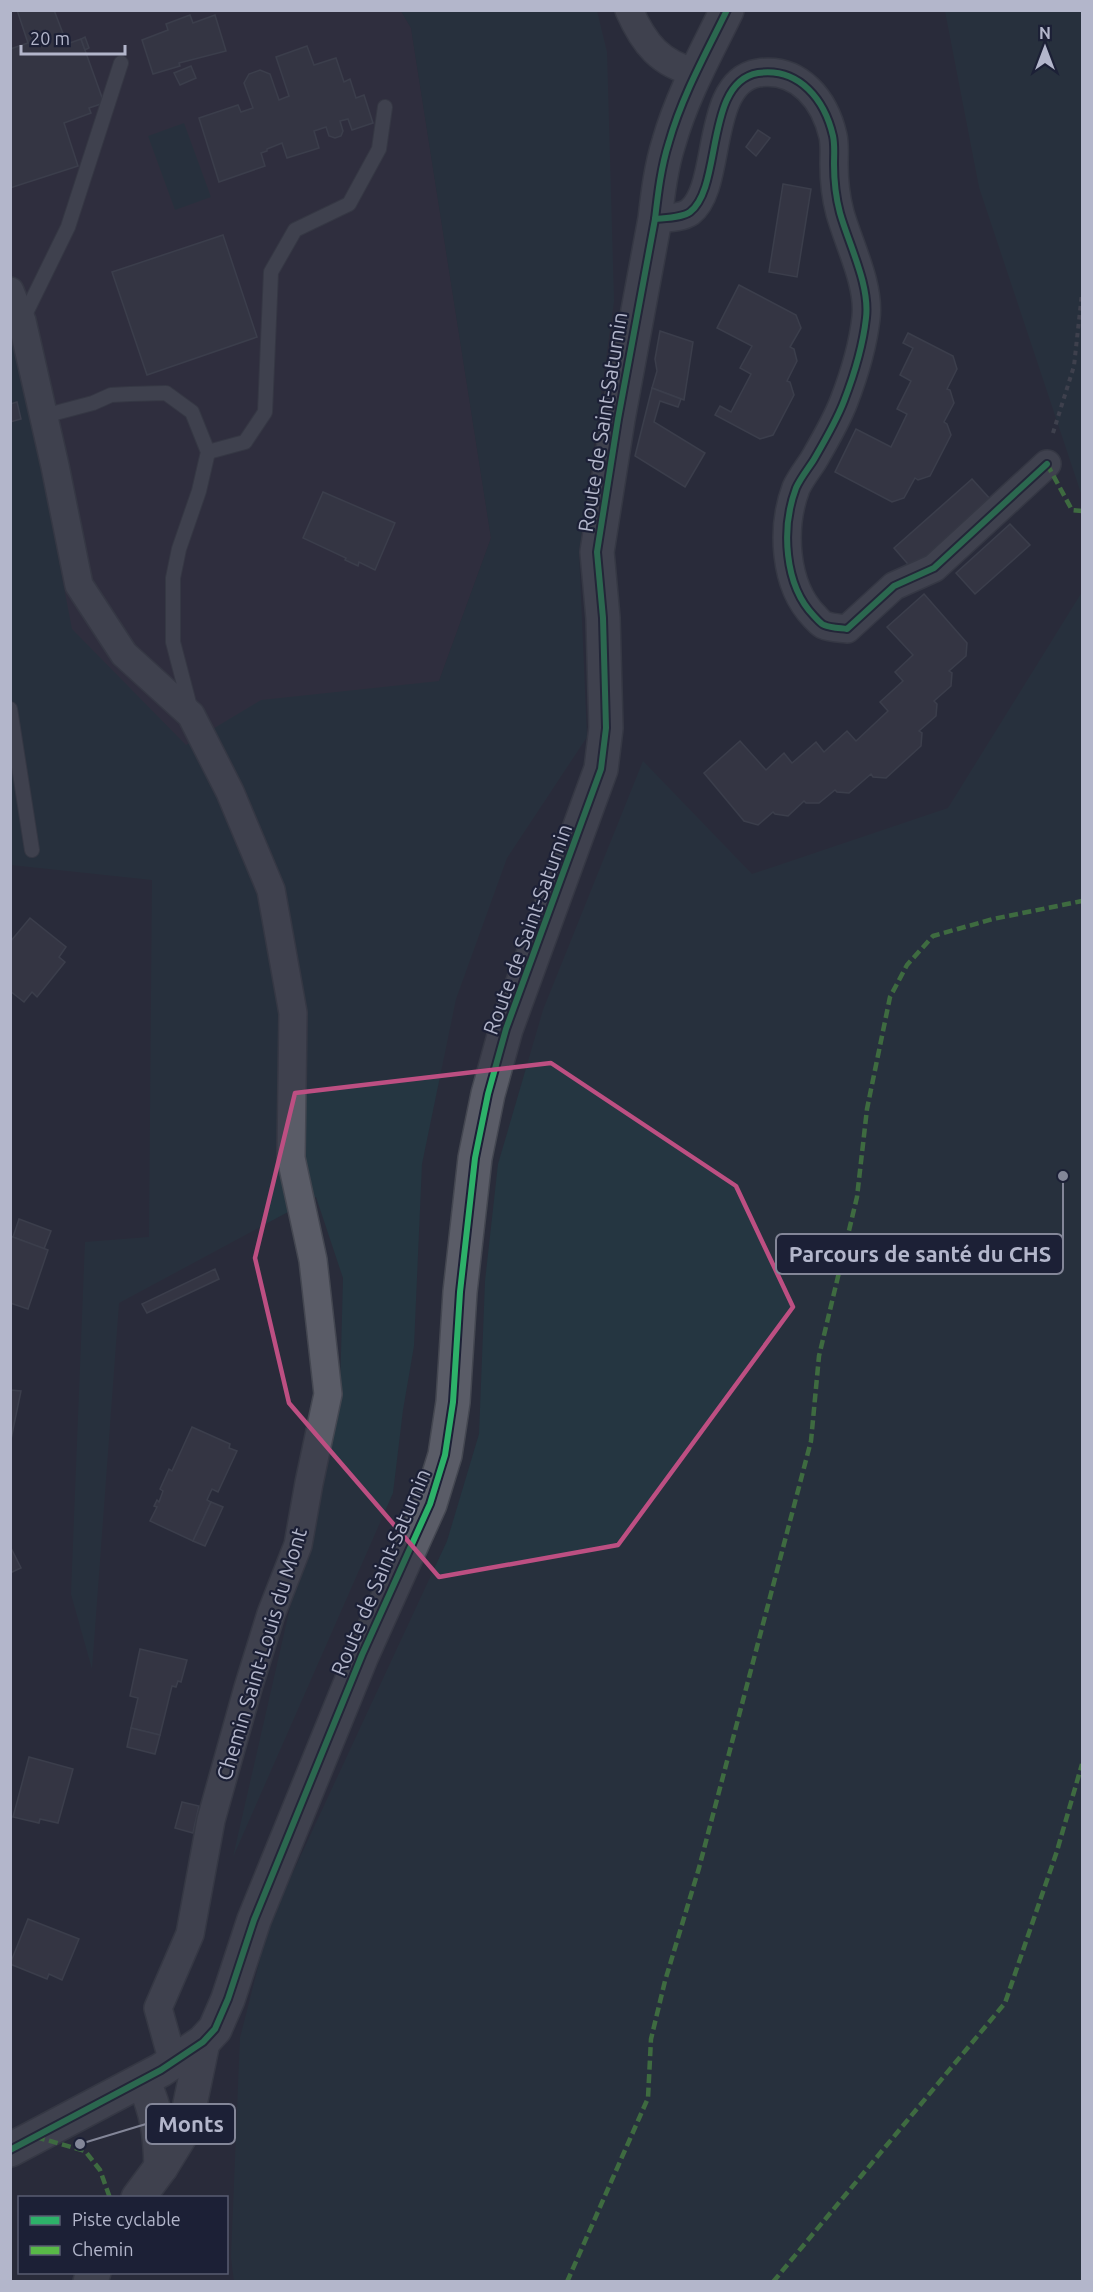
<svg xmlns="http://www.w3.org/2000/svg" width="1093" height="2292" viewBox="0 0 1093 2292" font-family="Ubuntu,sans-serif">
<rect width="100%" height="100%" fill="#292c3a"/>
<!-- medical -->
<polygon fill="#373243" points="10,11 401,11 411,28 491,538 439,681 153,761 11,655"/>
<!-- green -->
<g fill="#253641">
<polygon points="401,11 597,11 607,52 614,301 579,552 587,737 507,858 456,999 422,1164 414,1346 403,1410 393,1493 233,1857 340,1389 343,1278 316,1197 119,1303 92,1669 71,1594 85,1242 149,1237 152,880 11,865 10,327 19,352 72,629 186,745 261,700 439,681 491,538 411,28"/>
<polygon points="945,11 1082,11 1082,496 979,187"/>
<polygon points="184,123 211,197 175,210 148,136"/>
<polygon points="1082,592 1082,2281 234,2282 231,2257 240,2038 269,1924 447,1541 479,1434 485,1281 498,1164 543,1010 643,761 752,874 948,808"/>
</g>
<!-- building -->
<g fill="#40424f" stroke="#515461" stroke-width="1.5">
<polygon points="17,10 54,10 67,44 81,39 104,103 89,108 91,113 64,123 78,166 10,188 10,49 28,43"/>
<polygon points="190,15 193,23 215,15 226,51 179,63 180,66 153,74 142,40 168,30 166,24"/>
<polygon points="85,37 89,48 85,50 81,39"/>
<polygon points="307,46 314,65 336,58 344,82 350,79 356,98 364,95 373,123 352,130 348,119 340,121 343,131 341,136 335,138 329,136 326,127 314,131 319,148 287,158 282,143 267,149 267,151 261,153 265,166 219,182 199,118 238,105 241,112 253,108 244,83 249,74 260,70 270,74 279,100 289,96 276,57"/>
<polygon points="191,66 196,78 180,85 174,73"/>
<polygon points="758,130 770,138 756,156 746,147"/>
<polygon points="783,184 811,189 797,277 769,272"/>
<polygon points="223,235 257,337 147,375 112,272"/>
<polygon points="739,285 796,315 801,328 790,347 794,349 797,361 787,381 790,382 794,395 773,435 760,439 715,415 720,406 731,412 751,374 740,368 752,346 717,328"/>
<polygon points="660,331 693,342 684,400 652,388 657,371 655,359"/>
<polygon points="908,333 953,356 957,369 947,389 950,390 954,403 944,422 947,424 951,435 930,476 918,480 915,478 904,498 892,502 835,472 856,429 891,447 907,414 897,409 911,381 900,375 913,348 903,343"/>
<polygon points="652,388 681,399 678,407 660,401 654,422 705,453 685,487 635,456"/>
<polygon points="17,402 21,419 10,422 10,404"/>
<polygon points="972,479 991,500 913,570 894,548"/>
<polygon points="323,492 395,523 375,570 359,562 358,566 345,560 346,558 303,538"/>
<polygon points="1010,524 1030,545 975,594 956,573"/>
<polygon points="924,594 967,643 966,656 949,671 952,673 951,686 934,701 937,704 936,716 919,731 922,733 921,746 886,778 873,777 871,774 849,793 837,792 835,790 819,803 806,803 804,801 788,816 775,814 773,812 758,825 744,821 704,773 740,741 766,770 784,753 792,763 816,742 824,752 847,731 856,741 888,711 880,702 903,681 895,672 913,655 887,627"/>
<polygon points="30,918 66,947 59,957 65,962 37,997 32,992 24,1002 10,991 10,942"/>
<polygon points="19,1219 51,1231 44,1249 13,1237"/>
<polygon points="10,1236 48,1250 28,1309 10,1303"/>
<polygon points="215,1269 219,1279 147,1313 142,1304"/>
<polygon points="10,1390 21,1391 10,1444"/>
<polygon points="192,1427 230,1444 229,1448 237,1451 218,1492 212,1489 207,1500 211,1502 193,1541 150,1521 157,1507 154,1506 157,1500 159,1502 163,1491 160,1489 169,1469 172,1471"/>
<polygon points="211,1502 223,1507 205,1546 193,1541"/>
<polygon points="10,1546 21,1568 10,1573"/>
<polygon points="140,1649 187,1660 181,1682 178,1681 176,1687 172,1686 160,1735 131,1728 138,1698 130,1696"/>
<polygon points="131,1728 160,1735 155,1754 127,1747"/>
<polygon points="29,1757 73,1769 58,1823 40,1819 39,1823 13,1817"/>
<polygon points="182,1802 199,1806 193,1833 175,1828"/>
<polygon points="28,1919 79,1939 62,1980 49,1974 47,1979 10,1964"/>
</g>
<g fill="none" stroke-linecap="round" stroke-linejoin="round">
<defs>
<g id="service">
<polyline points="22,321 68,227 121,63"/>
<polyline points="44,416 93,403 111,395 130,394 166,393 192,412 208,452 199,491 179,549 173,578 173,642 190,707"/>
<polyline points="208,452 245,442 265,412 271,272 295,230 349,204 379,149 385,107"/>
<polyline points="10,709 32,850"/>
</g>
<g id="minor">
<path d="M629,10C644,44 660,64 697,73"/>
<path d="M655,219C664,218 682,218 690,212C723,187 704,82 758,73C800,67 825,101 833,136C835,145 834,155 834,164C834,179 836,198 840,213C849,245 870,285 866,318C863,345 854,375 844,401C836,422 824,442 813,461C807,470 800,479 796,488C781,528 784,585 814,616C817,619 821,624 824,625C831,628 840,628 847,629L894,586L934,568L1047,464"/>
<polyline points="10,291 22,321 55,466 79,585 124,654 191,715 230,792 271,890 293,1013 291,1158 313,1260 328,1394 309,1483 298,1545 271,1614 248,1688 211,1820 190,1934 158,2008 173,2062"/>
</g>
<g id="tertiary">
<path d="M143,2080C157,2113 160,2132 161,2167"/>
<path d="M10,2150L161,2070L203,2042L215,2029L228,1999L254,1920L362,1655L430,1504L445,1455L453,1402L460,1292L475,1158L488,1094L506,1029L601,769L606,728L603,618L597,552L618,419L655,219C658,193 661,167 669,142C682,96 706,53 727,10"/>
<polyline points="138,2198 161,2167 185,2128 203,2042"/>
<polyline points="90,2282 94,2272"/>
</g>
</defs>
<!-- service casing -->
<use href="#service" stroke="#444751" stroke-width="16"/>
<!-- minor casing -->
<use href="#minor" stroke="#444751" stroke-width="30"/>
<!-- tertiary casing -->
<use href="#tertiary" stroke="#444751" stroke-width="36"/>
<!-- path -->
<polyline stroke="#575a64" stroke-width="4" stroke-dasharray="4.5 4.5" stroke-linecap="butt" points="1053,433 1074,366 1082,293"/>
<!-- service -->
<use href="#service" stroke="#5a5c67" stroke-width="14"/>
<!-- minor -->
<use href="#minor" stroke="#5a5c67" stroke-width="27"/>
<!-- tertiary -->
<use href="#tertiary" stroke="#5a5c67" stroke-width="33"/>
<!-- quiet -->
<g stroke="#58b947" stroke-width="4.5" stroke-dasharray="9 4.5" stroke-linecap="butt">
<polyline points="1047,464 1072,510 1082,511"/>
<polyline points="36,2137 85,2151 100,2170 110,2198"/>
<polyline points="567,2282 648,2098 651,2039 665,1981 699,1868 811,1441 819,1356 857,1197 867,1109 890,997 907,965 933,936 993,919 1082,901"/>
<polyline points="773,2282 1005,2003 1057,1851 1082,1764"/>
</g>
<defs>
<g id="cycleway">
<path d="M655,219C664,218 682,218 690,212C723,187 704,82 758,73C800,67 825,101 833,136C835,145 834,155 834,164C834,179 836,198 840,213C849,245 870,285 866,318C863,345 854,375 844,401C836,422 824,442 813,461C807,470 800,479 796,488C781,528 784,585 814,616C817,619 821,624 824,625C831,628 840,628 847,629L894,586L934,568L1047,464"/>
<path d="M10,2150L161,2070L203,2042L215,2029L228,1999L254,1920L362,1655L430,1504L445,1455L453,1402L460,1292L475,1158L488,1094L506,1029L601,769L606,728L603,618L597,552L618,419L655,219C658,193 661,167 669,142C682,96 706,53 727,10"/>
</g>
</defs>
<!-- cycleway casing -->
<use href="#cycleway" stroke="#1c2036" stroke-width="10"/>
<!-- cycleway -->
<use href="#cycleway" stroke="#2db169" stroke-width="6"/>
</g>
<!-- marked area -->
<path d="M0 0H1093V2292H0ZM551,1063L736,1186L793,1307L618,1545L439,1577L289,1403L255,1258L295,1093Z" fill="#292c3a" fill-opacity=".55" fill-rule="evenodd"/>
<path fill="none" stroke="#bd4f82" stroke-width="4.5" stroke-linejoin="round" d="M551,1063L736,1186L793,1307L618,1545L439,1577L289,1403L255,1258L295,1093Z"/>
<g text-anchor="middle" dominant-baseline="central" stroke-width="4.5" stroke-linejoin="round" paint-order="stroke">
<!-- street labels -->
<g font-size="21" fill="#b3b6cb" stroke="#1c2036">
<text transform="translate(602 422) rotate(-81)">Route de Saint-Saturnin</text>
<text transform="translate(527 929) rotate(-70)">Route de Saint-Saturnin</text>
<text transform="translate(380 1572) rotate(-67)">Route de Saint-Saturnin</text>
<text transform="translate(261 1654) rotate(-73)">Chemin Saint-Louis du Mont</text>
</g>
</g>
<!-- callouts -->
<path fill="none" stroke="#838698" stroke-width="2" d="M1063 1176L1063 1254M80 2144L146 2124"/>
<g fill="#838698" stroke="#1c2036" stroke-width="2">
<circle cx="1063" cy="1176" r="6"/>
<circle cx="80" cy="2144" r="6"/>
</g>
<g fill="#1c2036" stroke="#838698" stroke-width="2">
<rect x="776" y="1234" width="287" height="40" rx="6"/>
<rect x="146" y="2104" width="89" height="40" rx="6"/>
</g>
<g font-size="22" text-anchor="middle" font-weight="bold" fill="#b3b6cb">
<text x="920" y="1262">Parcours de santé du CHS</text>
<text x="191" y="2132">Monts</text>
</g>
<!-- border -->
<rect width="1093" height="2292" fill="none" stroke="#b3b6cb" stroke-width="24"/>
<!-- legend -->
<rect x="18" y="2196" width="210" height="78" fill="#1c2036" stroke="#585c72" stroke-width="1.5"/>
<rect x="30" y="2216" width="30" height="9" fill="#2db169" stroke="#585c72" stroke-width="1.5"/>
<text x="72" y="2226" font-size="18" fill="#b3b6cb">Piste cyclable</text>
<rect x="30" y="2246" width="30" height="9" fill="#58b947" stroke="#585c72" stroke-width="1.5"/>
<text x="72" y="2256" font-size="18" fill="#b3b6cb">Chemin</text>
<!-- north arrow -->
<g transform="translate(1045 48)" stroke="#1c2036" stroke-width="4.5" paint-order="stroke">
<path d="M0-4.5L10 22L0 15L-10 22Z" fill="#b3b6cb"/>
<text y="-9" font-size="16" font-weight="bold" text-anchor="middle" fill="#b3b6cb">N</text>
</g>
<!-- scale -->
<path d="M21 45v9h104v-9" fill="none" stroke="#b3b6cb" stroke-width="3"/>
<text x="30" y="45" font-size="18" fill="#b3b6cb" stroke="#1c2036" stroke-width="4.5" paint-order="stroke">20 m</text>
</svg>
